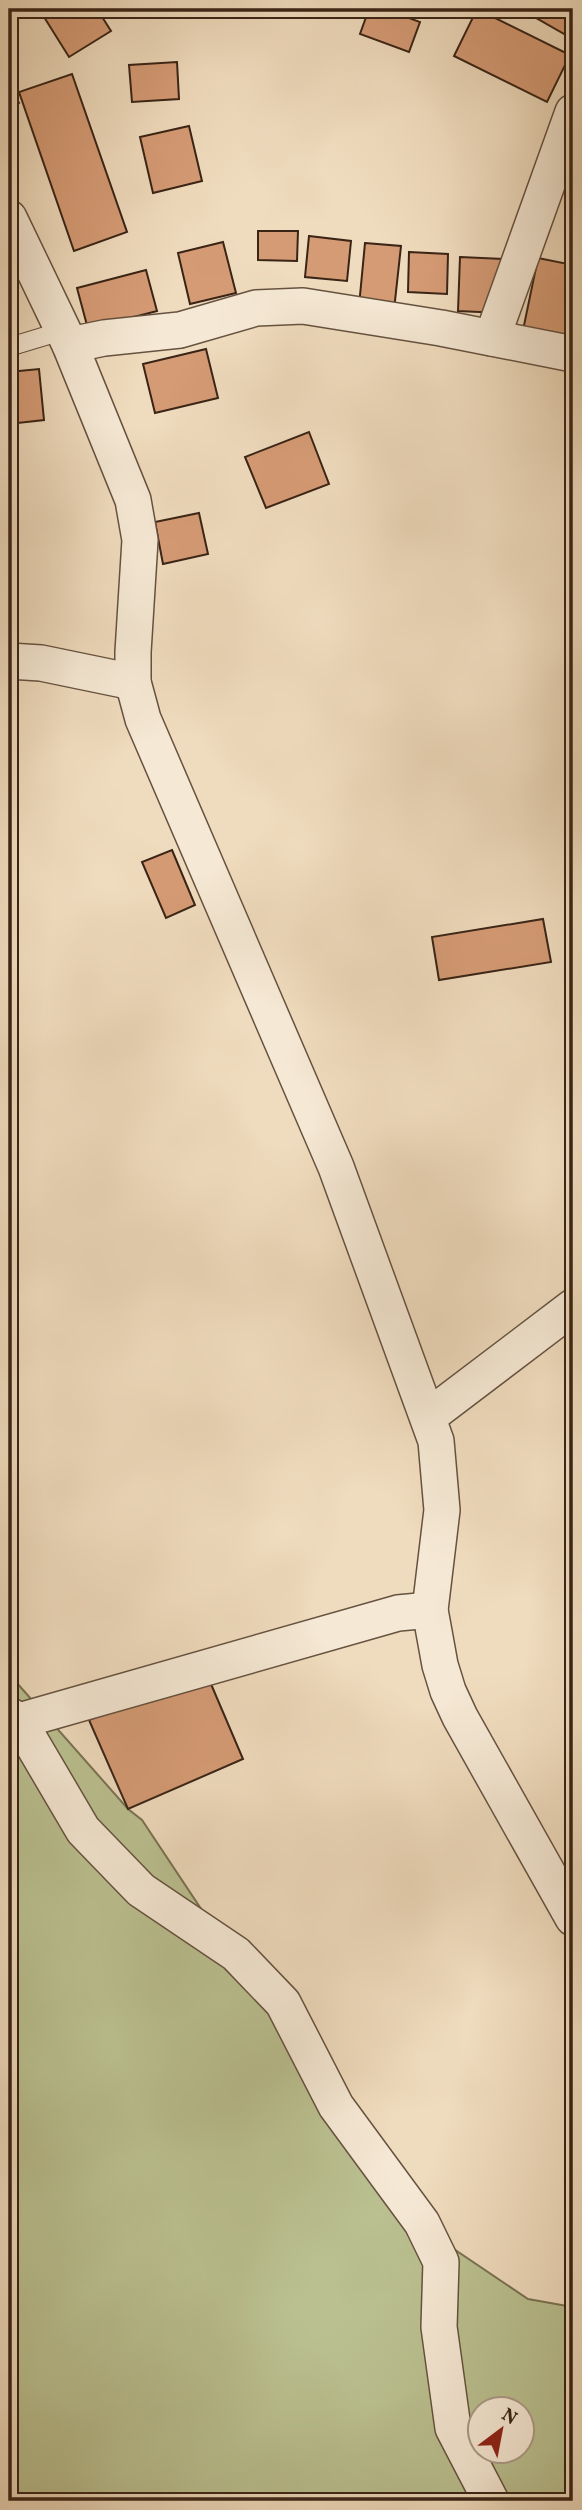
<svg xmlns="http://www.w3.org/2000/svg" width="582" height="2510" viewBox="0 0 582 2510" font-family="Vollkorn,serif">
<rect width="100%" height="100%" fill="#efdbbd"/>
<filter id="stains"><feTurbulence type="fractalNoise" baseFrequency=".00286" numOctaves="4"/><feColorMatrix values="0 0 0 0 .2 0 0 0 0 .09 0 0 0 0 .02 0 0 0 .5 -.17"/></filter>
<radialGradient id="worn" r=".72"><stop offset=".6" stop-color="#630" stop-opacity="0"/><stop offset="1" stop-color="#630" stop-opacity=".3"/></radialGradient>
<!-- green -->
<path fill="#bac090" stroke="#7a7253" stroke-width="2" fill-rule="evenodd" d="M9,1674L128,1809L142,1820L405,2216L528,2299L573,2307V2501H9ZM480,2408H522V2450H480Z"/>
<!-- building -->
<g fill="#d59b75" stroke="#392416" stroke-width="2">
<polygon points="39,9 97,9 111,31 69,57"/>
<polygon points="369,9 385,9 420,22 409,52 360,34"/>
<polygon points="477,9 570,55 547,102 454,56"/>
<polygon points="525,9 573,9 573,39 524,11"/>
<polygon points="177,62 179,99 132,102 129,65"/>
<polygon points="72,74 127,232 74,251 19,92"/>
<polygon points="9,86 19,103 9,110"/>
<polygon points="189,126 202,181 153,193 140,137"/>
<polygon points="258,231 298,231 297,261 258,260"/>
<polygon points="309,236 351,241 347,281 305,277"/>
<polygon points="223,242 236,293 190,304 178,253"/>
<polygon points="365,243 401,246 394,310 359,306"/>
<polygon points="409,252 448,254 447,294 408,292"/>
<polygon points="460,257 503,259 501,313 458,311"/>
<polygon points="538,258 573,265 573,346 522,335"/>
<polygon points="146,270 157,311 88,329 77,288"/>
<polygon points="206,349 218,398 155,413 143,364"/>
<polygon points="39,369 44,420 9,424 9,372"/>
<polygon points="309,432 329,484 266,508 245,457"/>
<polygon points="199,513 208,554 163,564 155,522"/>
<polygon points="172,850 195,905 166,918 142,862"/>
<polygon points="543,919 551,962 439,980 432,937"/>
<polygon points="205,1670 243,1759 128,1809 89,1720"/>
</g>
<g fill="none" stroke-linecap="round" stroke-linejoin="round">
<defs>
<polyline id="lane" points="9,347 62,331"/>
<g id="street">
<polyline points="9,218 70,345 133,500 140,540 133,652 133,682 143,719 336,1167 436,1441 442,1510 430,1610 440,1665 448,1691 460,1717 573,1918"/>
<polyline points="492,338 573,112"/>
<polyline points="70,345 104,338 180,330 256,308 303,306 441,328 573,354"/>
<polyline points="9,661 41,663 133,682"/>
<polyline points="428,1417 573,1307"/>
<polyline points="9,1715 19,1721 83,1830 141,1890 236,1954 283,2003 336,2106 422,2223 441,2262 439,2327 453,2428 491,2501"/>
<polyline points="19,1721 398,1613 430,1610"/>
</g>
</defs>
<!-- lane casing -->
<use href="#lane" stroke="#665240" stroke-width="20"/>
<!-- street casing -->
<use href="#street" stroke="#665240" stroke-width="38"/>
<!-- lane -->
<use href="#lane" stroke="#f5e8d4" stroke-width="18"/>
<!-- street -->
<use href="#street" stroke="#f5e8d4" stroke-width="35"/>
</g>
<!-- margin -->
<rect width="582" height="2510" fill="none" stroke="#efdbbd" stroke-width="35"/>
<rect x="10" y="10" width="561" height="2489" fill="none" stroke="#392416" stroke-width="3.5"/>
<rect x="18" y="18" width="547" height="2475" fill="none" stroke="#392416" stroke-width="2"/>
<!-- north arrow -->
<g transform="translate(501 2430) rotate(32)"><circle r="33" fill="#f5e8d4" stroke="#aa9a88" stroke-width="2"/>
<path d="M0-5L12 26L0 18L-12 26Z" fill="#8f2418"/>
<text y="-10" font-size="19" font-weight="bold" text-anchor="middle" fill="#392416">N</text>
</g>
<rect width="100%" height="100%" filter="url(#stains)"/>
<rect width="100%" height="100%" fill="url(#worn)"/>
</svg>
